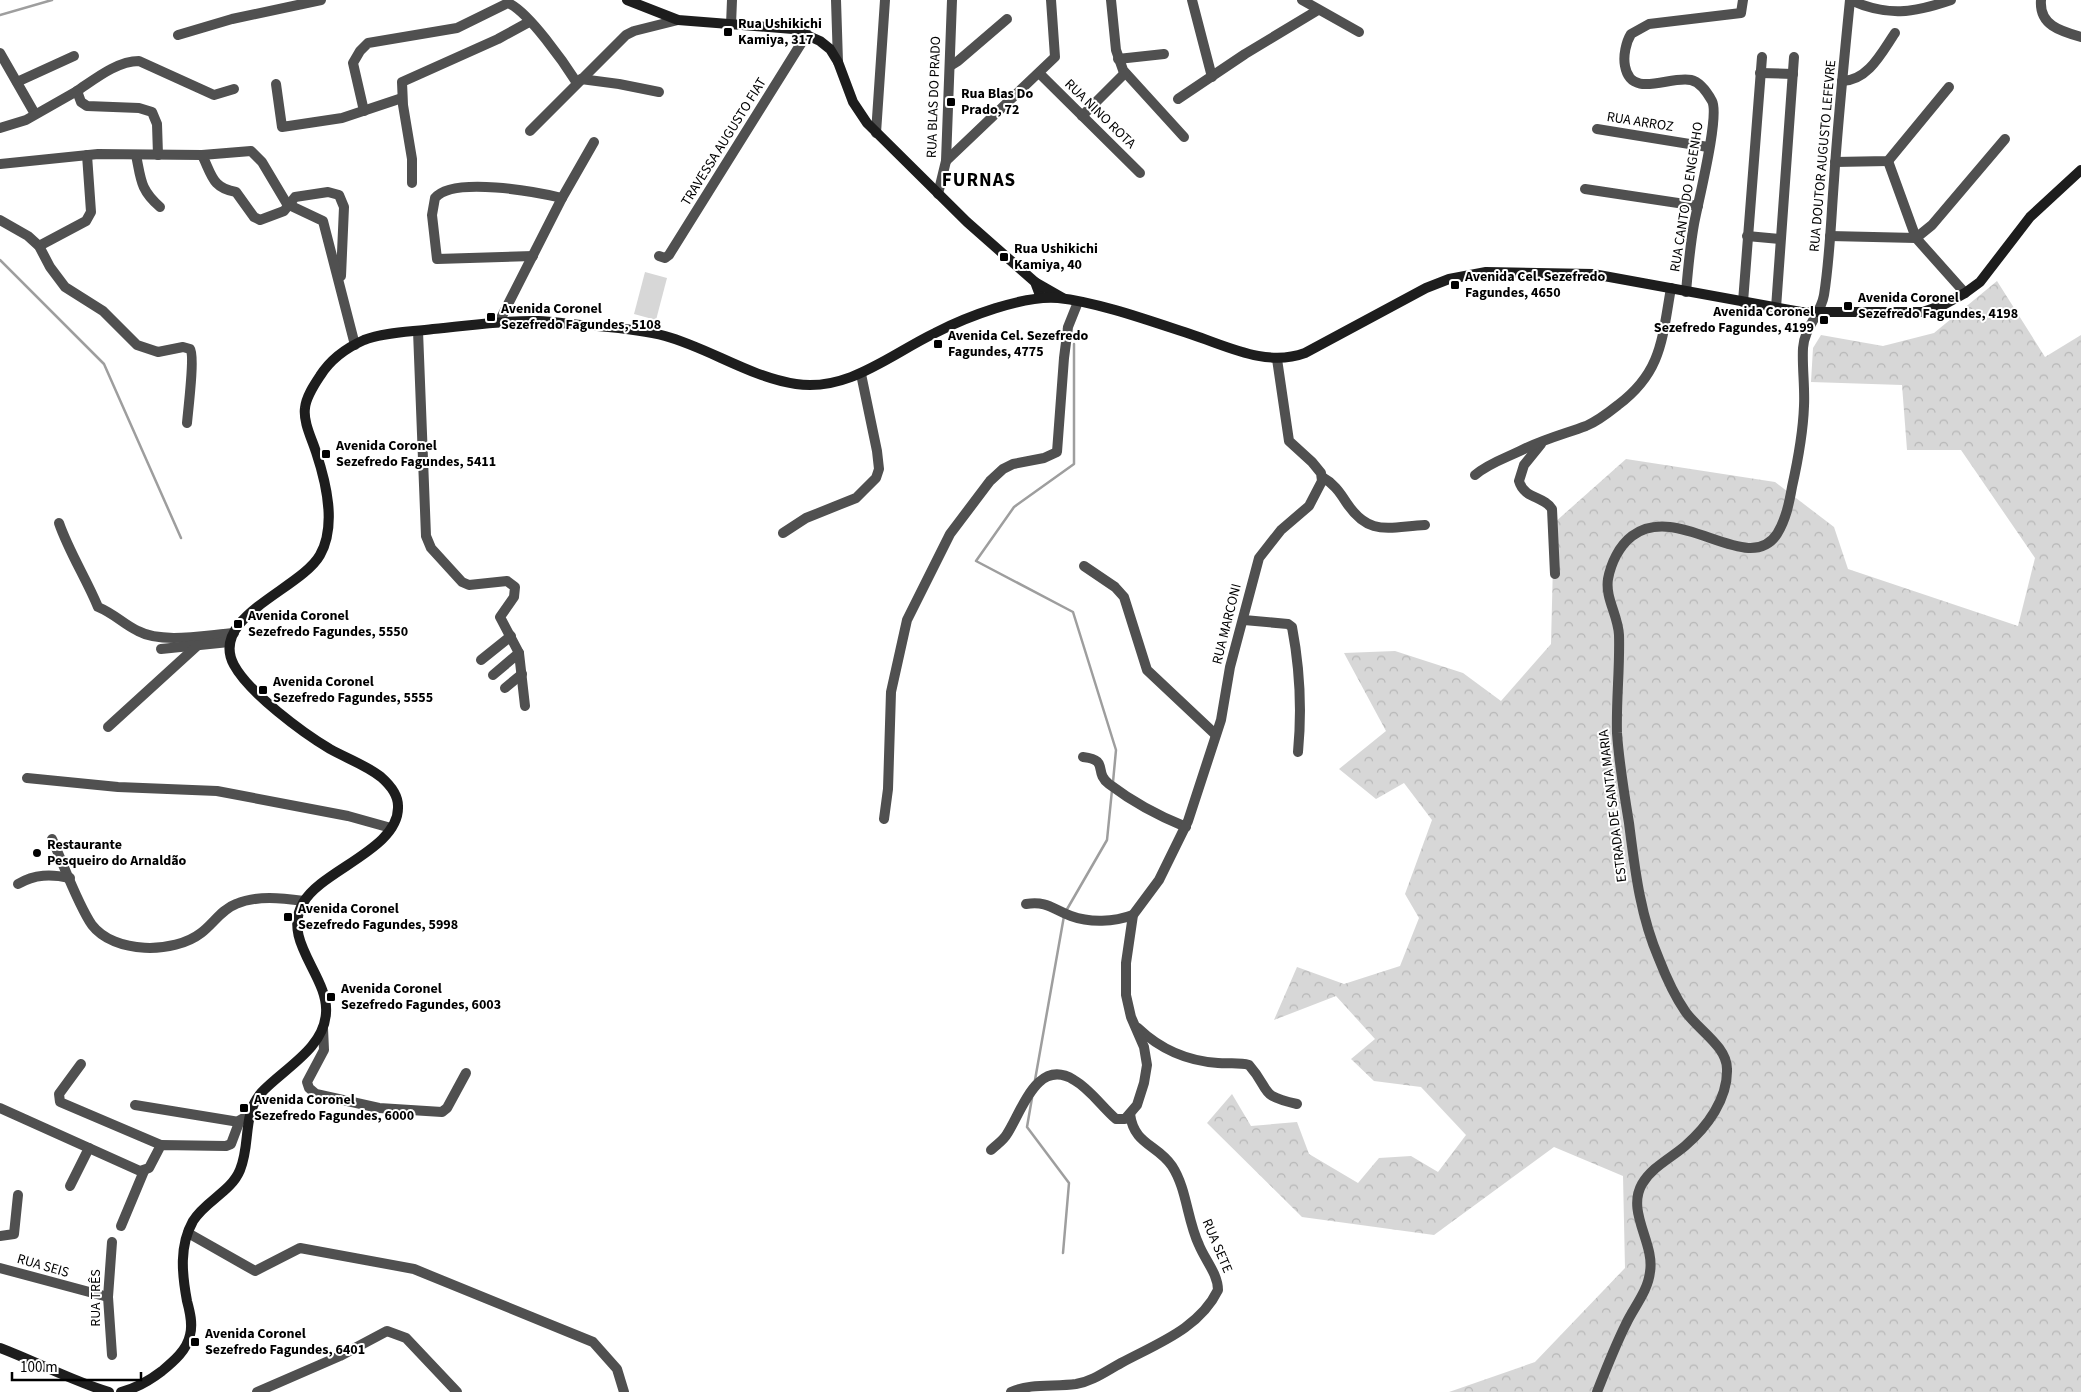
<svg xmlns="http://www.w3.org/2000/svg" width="2081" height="1392" viewBox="0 0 2081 1392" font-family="'Source Sans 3',sans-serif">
<defs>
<pattern id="forest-crowns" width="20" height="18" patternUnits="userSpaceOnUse" patternTransform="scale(1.25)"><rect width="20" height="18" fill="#d7d7d7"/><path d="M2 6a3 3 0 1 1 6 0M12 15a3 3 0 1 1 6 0" fill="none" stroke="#b7b7b7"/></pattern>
</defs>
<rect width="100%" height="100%" fill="#fff"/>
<!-- grass -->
<polygon fill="#d7d7d7" points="645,272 667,278 656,320 634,314"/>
<!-- forest -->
<polygon fill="url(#forest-crowns)" points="1997,281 2045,357 2081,335 2081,1392 1449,1392 1535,1362 1625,1268 1623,1176 1554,1147 1434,1235 1302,1217 1207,1123 1232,1094 1251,1126 1297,1122 1309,1154 1358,1183 1379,1158 1411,1156 1438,1172 1466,1135 1421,1087 1374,1081 1351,1059 1375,1039 1336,996 1274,1020 1297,967 1344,984 1400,966 1419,918 1405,894 1432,820 1404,783 1376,799 1339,769 1386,731 1344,653 1395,651 1463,673 1501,701 1551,644 1554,523 1626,459 1775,482 1834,527 1848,569 2018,626 2035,558 1961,450 1907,450 1902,385 1811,382 1813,348 1821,335 1883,346 1934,333"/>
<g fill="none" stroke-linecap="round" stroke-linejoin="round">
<!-- stream -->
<g stroke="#9e9e9e" stroke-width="2.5">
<polyline points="0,15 52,0"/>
<polyline points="0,260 104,364 181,538"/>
<polyline points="1074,344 1074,464 1014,507 976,561 1073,612 1116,750 1113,782"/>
<polyline points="1066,911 1107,840 1112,790"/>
<polyline points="1035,1080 1064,916"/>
<polyline points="1032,1098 1027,1127 1069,1183 1063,1253"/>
</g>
<!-- street -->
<g stroke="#505050" stroke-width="10">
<polyline points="836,0 838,62"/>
<polyline points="1111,0 1116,50 1123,70 1184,137"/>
<polyline points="1192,0 1212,77"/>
<polyline points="1302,0 1359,32"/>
<path d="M1850,0C1888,17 1913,13 1951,0"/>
<path d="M2041,0C2039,25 2060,31 2081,37"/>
<polyline points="731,25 732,0"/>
<polyline points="178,35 232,19 321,0"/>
<polyline points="0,53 35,114"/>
<polyline points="1118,59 1164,54"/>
<polyline points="950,66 958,61 1007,19"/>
<polyline points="1760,73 1793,74"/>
<polyline points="1040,74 1140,173"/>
<polyline points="581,79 619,84 659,92"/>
<path d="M1842,81C1868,81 1882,52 1895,33"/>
<polyline points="17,82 74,56"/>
<polyline points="276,84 282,127 342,118 402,98"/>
<path d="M77,91C95,79 117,61 139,61L214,95L234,89"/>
<polyline points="1178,99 1245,54 1318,10"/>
<path d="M364,111L353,63L360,51L368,43L457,28L508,3C528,11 565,64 577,83"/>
<polyline points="1082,116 1125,73"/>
<polyline points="0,128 26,120 77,91 81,102 87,106 139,108 152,112 157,124 158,155"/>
<polyline points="1597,129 1708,147"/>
<polyline points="530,131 626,35 634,31 678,20"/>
<polyline points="876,133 885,0"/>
<path d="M136,155C141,179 140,190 160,207"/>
<path d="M202,155C212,175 212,188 236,192L254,217L260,220L284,211L295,197L328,192L339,195L344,207L341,276"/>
<polyline points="946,161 1055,57 1051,0"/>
<polyline points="1888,161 1916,238 1965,293"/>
<polyline points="1835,162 1888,161 1949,87"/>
<polyline points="0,164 98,154 202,155 251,151 262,162 287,204 323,221 355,345"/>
<polyline points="412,183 412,159 403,105 402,82 498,39 529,22"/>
<polyline points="1585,189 1698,206"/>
<polyline points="938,194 946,161 952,0"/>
<path d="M0,220L28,236L39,246L50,267L65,287L103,311L137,345L158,352L183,347L190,349C195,355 188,411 187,423"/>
<polyline points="1747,236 1780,239"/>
<polyline points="1830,236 1916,238 1932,225 2005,139"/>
<polyline points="39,246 86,221 91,212 87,155"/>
<path d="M533,256L437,259L432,215L435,198C453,176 537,192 562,198"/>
<polyline points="659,256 665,258 669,255 807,34"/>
<path d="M1686,292C1688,269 1690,246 1694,224C1698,202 1720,116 1712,101C1707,92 1700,82 1691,80C1670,75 1631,100 1625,66C1623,56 1626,42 1631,34L1649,24L1741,13L1743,0"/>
<polyline points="1743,302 1762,57"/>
<polyline points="1776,308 1794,57"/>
<polyline points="499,322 562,198 594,142"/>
<polyline points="418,331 426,536 431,548 462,582 469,585 507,581 515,587 514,597 500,617 519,653 525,706"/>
<path d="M1541,444L1524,465L1519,481C1524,499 1544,496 1552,509L1555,574"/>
<path d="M1475,475C1489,463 1506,458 1522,450C1544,439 1564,434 1586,426C1598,421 1608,413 1618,405C1662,372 1662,339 1671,288"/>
<path d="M1322,477C1333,483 1339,491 1346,502C1369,537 1388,527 1425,525"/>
<path d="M59,523C69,552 86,578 98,607C115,614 123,624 138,631C162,644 206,635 234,633"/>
<polyline points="783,533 806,518 856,498 876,478 879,469 877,451 861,374"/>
<polyline points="1084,566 1115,587 1124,597 1147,670 1215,734"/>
<path d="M1244,620L1288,624L1292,627C1300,669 1302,710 1298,752"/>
<polyline points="161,649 229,642"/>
<polyline points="481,660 511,636"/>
<polyline points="493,675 519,653"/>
<polyline points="505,688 522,674"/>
<polyline points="108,727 198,645"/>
<path d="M1083,757C1110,760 1093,772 1109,784C1134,803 1156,815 1186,827"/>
<polyline points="27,778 118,787 217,791 348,816 391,828"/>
<polyline points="884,819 888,789 891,692 907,620 950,534 990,481 1003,469 1013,464 1044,458 1057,452 1064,358 1068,327 1078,302"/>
<path d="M52,839C63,863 78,905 92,925C114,954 174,954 201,933C213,924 222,909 236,904C257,895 282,898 304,901"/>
<path d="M18,884C35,874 51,874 70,878"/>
<path d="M1026,904C1048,901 1052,909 1071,916C1090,923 1114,922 1133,915"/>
<polyline points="323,1028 324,1050 307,1082 309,1088 316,1094 379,1108 442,1112 447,1108 466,1073"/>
<path d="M1138,1028C1160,1049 1188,1061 1218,1063C1229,1064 1239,1062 1249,1065C1272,1091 1257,1095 1297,1104"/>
<polyline points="81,1064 59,1094 60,1102 161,1145"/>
<polyline points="135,1105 239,1122"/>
<polyline points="0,1108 140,1171 149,1168 161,1145 226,1146 231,1144 240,1120 249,1115"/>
<path d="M991,1150C997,1144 1003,1141 1007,1134C1022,1111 1037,1057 1074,1080C1090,1089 1102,1107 1116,1119H1125L1137,1105L1144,1083L1147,1065L1144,1047L1131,1017L1126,995V963L1133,915L1159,880L1188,821L1221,720L1230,667L1259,558L1281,530L1309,506L1322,481L1321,473L1312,462L1289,441L1277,359"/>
<polyline points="70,1186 89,1148"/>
<polyline points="121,1226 144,1171"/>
<polyline points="188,1233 255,1271 300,1248 414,1269 593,1342 617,1369 624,1392"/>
<polyline points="0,1236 14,1234 18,1195"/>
<polyline points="0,1268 108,1297"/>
<polyline points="112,1355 108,1297 112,1242"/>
<polyline points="257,1392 340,1356 387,1331 406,1338 457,1392"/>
<path d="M1011,1392C1031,1383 1054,1387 1076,1384C1093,1381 1106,1371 1121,1363C1156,1344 1199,1329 1218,1290C1218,1274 1205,1260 1199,1245C1187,1220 1187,1189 1172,1166C1157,1144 1134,1145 1130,1114"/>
<path d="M1597,1392C1606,1369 1615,1346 1626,1324C1634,1307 1648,1291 1650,1272C1655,1243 1626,1212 1642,1184C1652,1167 1671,1158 1685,1146C1707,1127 1728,1099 1727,1069C1727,1046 1697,1029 1685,1011C1674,995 1666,977 1659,959C1640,915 1635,870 1629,823C1624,793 1619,763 1617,733C1616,701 1620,668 1619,635C1618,615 1605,598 1608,579C1611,563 1619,546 1632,536C1679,501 1748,578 1777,534C1786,519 1789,504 1792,487C1798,460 1803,434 1804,406C1805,387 1802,367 1803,348C1804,328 1821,314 1824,295C1830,257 1831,219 1834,180C1838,120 1844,60 1850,0"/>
</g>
<!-- secondary -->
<g stroke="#1d1d1d" stroke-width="10">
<polyline points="627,0 678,20 793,29 820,41 830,49 838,62 853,102 867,123 967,222 1035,282 1041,298"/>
<polyline points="1035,282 1063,298"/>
<path d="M0,1348C37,1362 72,1381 109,1392"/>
<path d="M121,1392C137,1388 149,1381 162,1371C174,1361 187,1350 190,1335C193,1324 190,1312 187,1301C182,1274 179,1246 193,1221C205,1201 231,1192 240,1170C251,1144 242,1115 261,1093C283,1069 324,1049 326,1013C329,976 281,941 303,903C321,870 400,849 398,806C398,795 389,784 381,777C366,765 346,758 330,749C303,733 249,693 234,665C208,617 301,589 320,555C337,525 326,482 316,452C312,439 303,422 305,408C306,397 314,385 320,376C330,360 346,348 364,340C385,332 411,332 433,329C468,326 503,320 538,321C557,322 576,325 596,326C619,328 643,330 665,336C709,348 750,377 796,384C848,392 891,354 935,333C966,317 1023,295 1058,298C1098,302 1153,322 1193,335C1229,347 1267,367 1305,353L1426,288L1449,279L1486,272L1593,274L1801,312H1923L1943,305L1965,293L1980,282L2030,217L2081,170"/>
</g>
</g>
<!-- markers -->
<g fill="#000" stroke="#fff" stroke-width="2">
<rect x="723" y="27" width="10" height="10" rx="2.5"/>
<rect x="946" y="97" width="10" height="10" rx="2.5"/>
<rect x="999" y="252" width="10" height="10" rx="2.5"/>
<rect x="1450" y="280" width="10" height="10" rx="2.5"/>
<rect x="1843" y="301" width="10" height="10" rx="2.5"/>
<rect x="486" y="312" width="10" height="10" rx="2.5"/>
<rect x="1819" y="315" width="10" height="10" rx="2.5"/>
<rect x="933" y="339" width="10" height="10" rx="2.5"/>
<rect x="321" y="449" width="10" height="10" rx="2.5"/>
<rect x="233" y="619" width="10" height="10" rx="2.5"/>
<rect x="258" y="685" width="10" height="10" rx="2.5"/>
<circle cx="37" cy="853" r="5"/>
<rect x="283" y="912" width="10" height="10" rx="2.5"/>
<rect x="326" y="992" width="10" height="10" rx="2.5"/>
<rect x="239" y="1103" width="10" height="10" rx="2.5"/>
<rect x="190" y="1337" width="10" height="10" rx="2.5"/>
</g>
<g text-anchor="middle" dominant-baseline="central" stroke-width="4" stroke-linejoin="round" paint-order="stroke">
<!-- poi labels -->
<g font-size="14" font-weight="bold" fill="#000" stroke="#fff" text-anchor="start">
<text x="738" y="24">Rua Ushikichi<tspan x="738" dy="16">Kamiya, 317</tspan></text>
<text x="961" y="94">Rua Blas Do<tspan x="961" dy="16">Prado, 72</tspan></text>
<text x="1014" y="249">Rua Ushikichi<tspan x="1014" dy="16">Kamiya, 40</tspan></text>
<text x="1465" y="277">Avenida Cel. Sezefredo<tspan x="1465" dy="16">Fagundes, 4650</tspan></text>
<text x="1858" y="298">Avenida Coronel<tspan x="1858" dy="16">Sezefredo Fagundes, 4198</tspan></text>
<text x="501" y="309">Avenida Coronel<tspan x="501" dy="16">Sezefredo Fagundes, 5108</tspan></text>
<text x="1814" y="312" text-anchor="end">Avenida Coronel<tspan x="1814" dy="16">Sezefredo Fagundes, 4199</tspan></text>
<text x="948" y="336">Avenida Cel. Sezefredo<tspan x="948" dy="16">Fagundes, 4775</tspan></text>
<text x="336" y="446">Avenida Coronel<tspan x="336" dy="16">Sezefredo Fagundes, 5411</tspan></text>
<text x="248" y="616">Avenida Coronel<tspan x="248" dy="16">Sezefredo Fagundes, 5550</tspan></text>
<text x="273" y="682">Avenida Coronel<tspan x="273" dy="16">Sezefredo Fagundes, 5555</tspan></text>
<text x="47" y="845">Restaurante<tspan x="47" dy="16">Pesqueiro do Arnaldão</tspan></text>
<text x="298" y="909">Avenida Coronel<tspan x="298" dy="16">Sezefredo Fagundes, 5998</tspan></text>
<text x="341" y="989">Avenida Coronel<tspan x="341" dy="16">Sezefredo Fagundes, 6003</tspan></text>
<text x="254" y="1100">Avenida Coronel<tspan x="254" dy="16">Sezefredo Fagundes, 6000</tspan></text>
<text x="205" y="1334">Avenida Coronel<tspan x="205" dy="16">Sezefredo Fagundes, 6401</tspan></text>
</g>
<!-- street labels -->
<g font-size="14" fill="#000" stroke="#fff">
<text transform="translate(934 97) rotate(-88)">RUA BLAS DO PRADO</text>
<text transform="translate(1100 114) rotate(44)">RUA NINO ROTA</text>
<text transform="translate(1640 122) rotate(9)">RUA ARROZ</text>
<text transform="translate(724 142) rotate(-58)">TRAVESSA AUGUSTO FIAT</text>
<text transform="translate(1823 156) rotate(-85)">RUA DOUTOR AUGUSTO LEFEVRE</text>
<text transform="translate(1687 197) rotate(-81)">RUA CANTO DO ENGENHO</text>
<text transform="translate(1227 624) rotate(-76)">RUA MARCONI</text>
<text transform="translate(1613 806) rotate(-97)">ESTRADA DE SANTA MARIA</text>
<text transform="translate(1217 1246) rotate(67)">RUA SETE</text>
<text transform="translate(43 1266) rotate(16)">RUA SEIS</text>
<text transform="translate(96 1298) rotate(-90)">RUA TRÊS</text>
</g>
<!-- district labels -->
<g font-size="19" font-weight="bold" letter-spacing="1" fill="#000" stroke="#fff">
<text x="979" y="180">FURNAS</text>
</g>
</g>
<!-- scale -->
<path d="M12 1372v8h129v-8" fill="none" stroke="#000000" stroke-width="2.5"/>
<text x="20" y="1372" font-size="15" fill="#000000" stroke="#ffffff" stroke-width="4" paint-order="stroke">100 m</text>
</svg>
